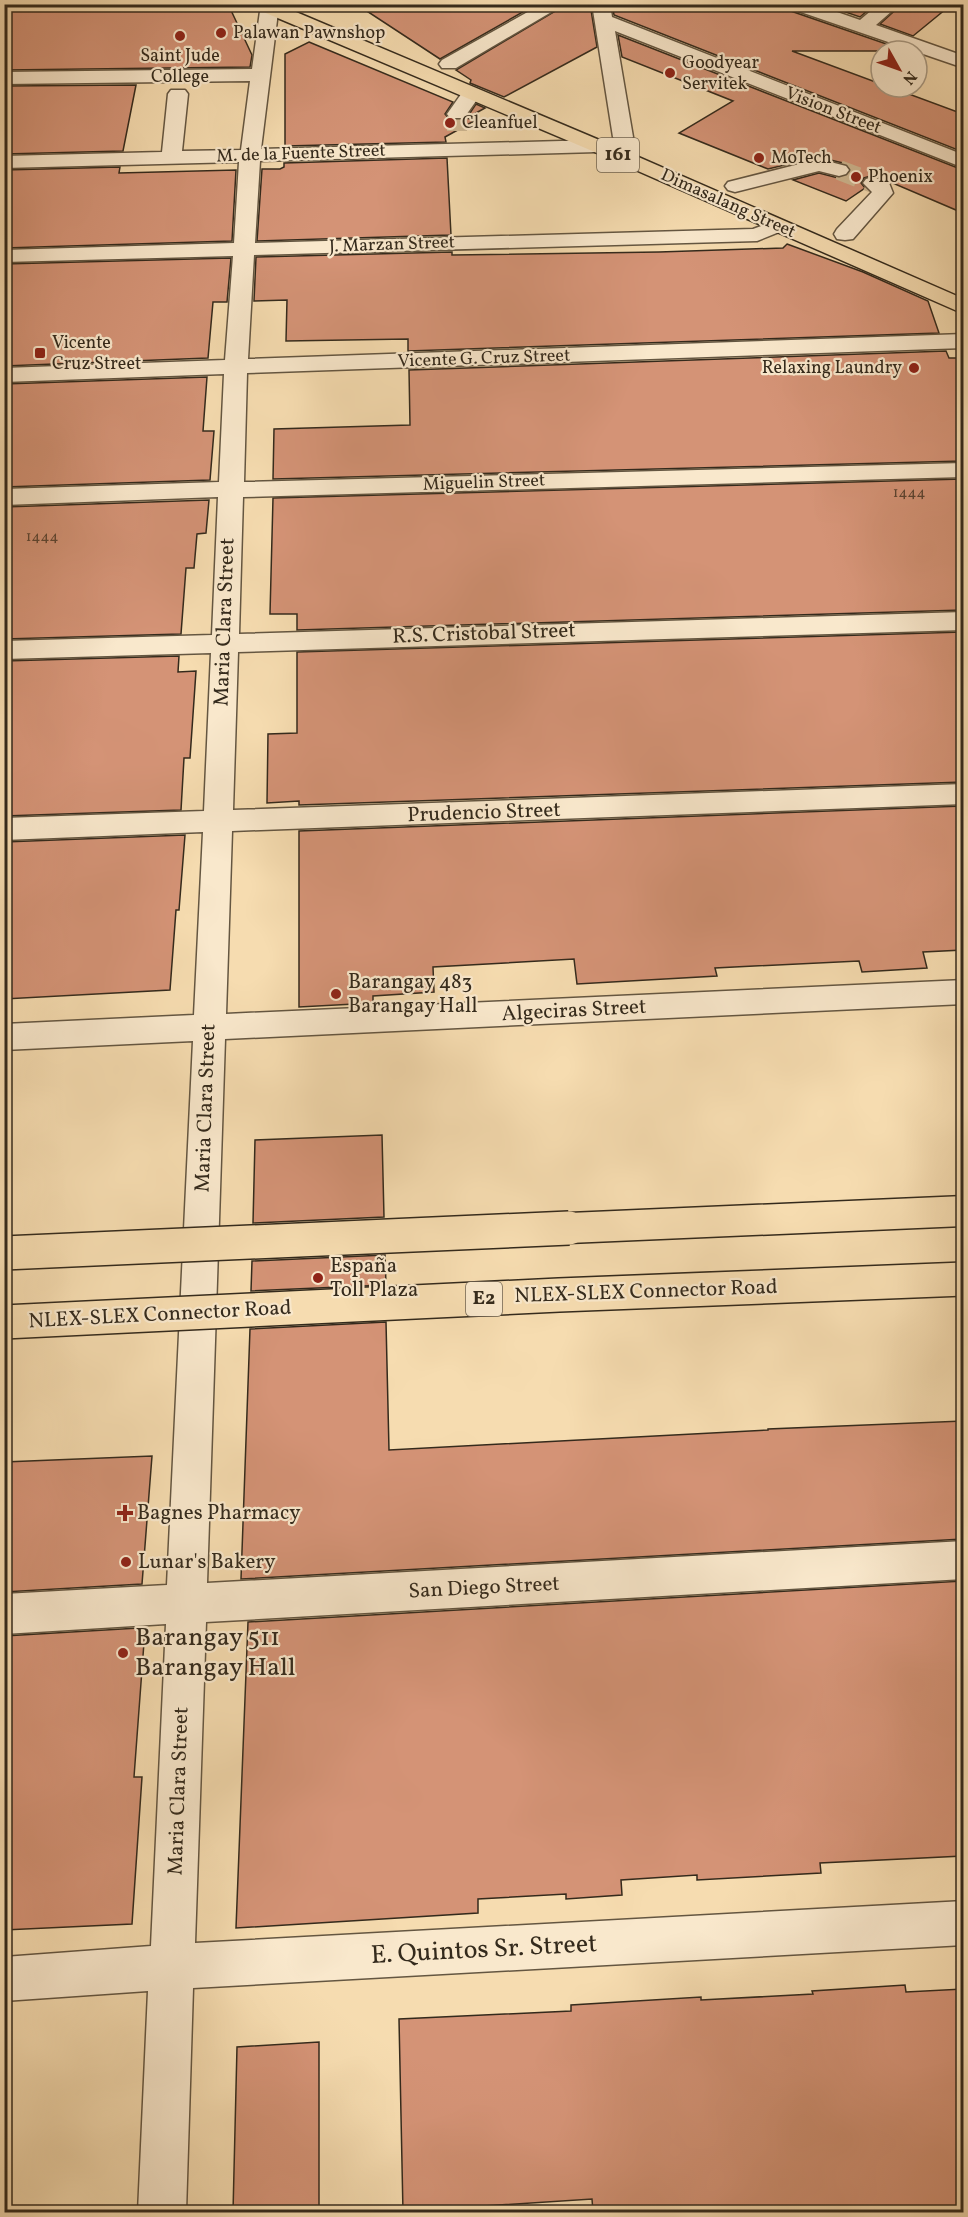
<svg xmlns="http://www.w3.org/2000/svg" width="968" height="2217" viewBox="0 0 968 2217" font-family="Vollkorn,serif">
<rect width="100%" height="100%" fill="#f6dcb0"/>
<filter id="stains"><feTurbulence type="fractalNoise" baseFrequency=".00333" numOctaves="4"/><feColorMatrix values="0 0 0 0 .2 0 0 0 0 .09 0 0 0 0 .02 0 0 0 .5 -.17"/></filter>
<radialGradient id="worn" r=".72"><stop offset=".6" stop-color="#630" stop-opacity="0"/><stop offset="1" stop-color="#630" stop-opacity=".3"/></radialGradient>
<!-- building -->
<g fill="#d49376" stroke="#342a1c" stroke-width="1.5">
<polygon points="119,4 228,4 252,55 250,67 4,70 4,7"/>
<polygon points="356,4 537,4 440,59"/>
<polygon points="567,4 590,4 597,47 504,97 470,83 471,80 456,70"/>
<polygon points="612,4 784,4 788,10 898,48 894,51 792,51 881,84 881,87 890,87 963,114 963,152 614,15"/>
<polygon points="822,4 875,4 860,17"/>
<polygon points="902,4 952,4 913,36 880,24"/>
<polygon points="618,35 963,170 963,213 874,175 864,178 861,183 865,188 846,201 793,180 819,173 838,178 847,176 851,170 847,164 818,157 768,169 679,133 733,101 622,57"/>
<polygon points="309,42 453,102 445,114 450,120 466,119 476,104 485,108 467,118 474,121 445,137 446,142 285,146 285,54"/>
<polygon points="136,85 123,151 4,154 4,86"/>
<polygon points="447,158 451,235 257,241 262,169 280,169 284,167 284,163"/>
<polygon points="120,167 119,173 236,170 232,241 4,248 4,170"/>
<polygon points="787,244 863,272 928,301 939,333 408,351 408,339 286,341 287,300 254,301 256,257 452,252 452,255 659,252 783,248"/>
<polygon points="231,258 227,302 213,302 208,358 4,366 4,264"/>
<polygon points="946,351 949,358 963,358 963,461 273,479 274,429 410,425 409,370"/>
<polygon points="207,377 203,431 214,431 210,480 4,487 4,384"/>
<polygon points="963,479 963,610 297,630 297,614 270,614 273,498"/>
<polygon points="209,500 206,533 197,534 194,568 186,568 181,634 4,639 4,507"/>
<polygon points="963,632 963,782 299,805 299,801 267,803 268,734 297,733 297,652"/>
<polygon points="179,656 178,672 196,671 190,758 184,758 181,810 4,816 4,661"/>
<polygon points="963,806 963,950 923,952 927,968 862,972 859,961 715,968 717,976 577,984 574,959 433,967 434,992 373,996 373,1003 299,1007 299,831"/>
<polygon points="185,835 179,910 176,910 170,990 4,999 4,842"/>
<polygon points="382,1135 384,1217 253,1223 255,1140"/>
<polygon points="385,1255 386,1285 251,1291 252,1261"/>
<polygon points="386,1322 389,1450 768,1430 768,1429 963,1421 963,1539 241,1579 250,1329"/>
<polygon points="152,1456 142,1584 4,1592 4,1462"/>
<polygon points="963,1581 963,1856 820,1863 821,1873 697,1880 697,1875 621,1880 622,1895 566,1899 566,1894 478,1899 478,1913 236,1928 248,1622"/>
<polygon points="139,1628 145,1629 134,1777 142,1777 132,1924 4,1930 4,1636"/>
<polygon points="905,1985 906,1992 963,1989 963,2212 593,2212 592,2199 484,2206 484,2212 403,2212 399,2019 571,2011 571,2005 701,1997 701,2000 813,1994 812,1991"/>
<polygon points="319,2042 319,2212 233,2212 237,2047"/>
</g>
<g fill="none" stroke-linecap="round" stroke-linejoin="round">
<!-- minor-tunnel -->
<g stroke="#cfb892" stroke-width="20" stroke-dasharray="20 10" stroke-linecap="butt">
<polyline points="457,114 457,131"/>
<polyline points="839,170 873,183"/>
</g>
<defs>
<g id="minor">
<polygon points="261,4 279,4 261,149 597,140 604,142 607,146 604,150 597,152 260,161 255,243 753,229 777,220 784,222 788,226 784,230 757,241 254,255 248,359 964,334 964,348 247,373 244,482 964,463 964,477 243,497 239,634 964,612 964,630 238,652 233,810 964,784 964,804 232,831 226,1014 964,980 964,1004 225,1039 207,1583 964,1541 964,1579 206,1622 195,1943 964,1901 964,1945 193,1988 186,2212 138,2212 148,1991 4,2001 4,1957 151,1946 166,1624 4,1634 4,1594 167,1585 193,1041 4,1050 4,1024 194,1015 203,832 4,840 4,818 204,811 211,653 4,659 4,641 212,635 218,497 4,505 4,489 219,482 224,374 4,382 4,368 225,360 233,256 4,262 4,250 234,243 239,162 4,168 4,156 162,152 168,94 171,90 185,90 188,94 182,151 241,150 250,81 4,84 4,72 252,69"/>
<polygon points="542,4 565,4 456,68 442,68 439,64 442,60"/>
<polygon points="592,4 610,4 612,17 964,155 964,168 615,31 633,137 630,141 616,141 613,137"/>
<polygon points="786,4 814,4 860,20 879,4 900,4 876,25 964,56 964,68 789,8"/>
<polygon points="471,88 478,90 481,94 464,118 450,118 447,114 464,90"/>
<polygon points="819,159 846,166 849,170 846,174 839,176 819,171 735,192 728,190 725,186 728,182"/>
<polygon points="873,177 889,183 893,193 853,239 845,240 837,239 834,234 837,229 872,192 863,183 866,179"/>
</g>
<polygon id="major" points="251,4 277,4 604,142 964,299 964,314 590,150 254,8"/>
<polygon id="highway" points="964,1196 964,1226 569,1243 557,1239 552,1228 557,1217 569,1213"/>
</defs>
<!-- minor casing -->
<use href="#minor" stroke="#645641" stroke-width="3"/>
<!-- major casing -->
<use href="#major" stroke="#342a1c" stroke-width="3"/>
<!-- highway casing -->
<use href="#highway" stroke="#342a1c" stroke-width="3"/>
<!-- minor -->
<use href="#minor" fill="#f9e8cc" fill-rule="evenodd"/>
<!-- major -->
<use href="#major" fill="#f6dcb0" fill-rule="evenodd"/>
<!-- highway -->
<use href="#highway" fill="#f6dcb0" fill-rule="evenodd"/>
<defs>
<g id="highway-bridge">
<polyline points="4,1253 569,1228"/>
<polyline points="4,1322 559,1295 964,1279"/>
</g>
</defs>
<!-- highway-bridge casing -->
<use href="#highway-bridge" stroke="#342a1c" stroke-width="36" stroke-linecap="butt"/>
<!-- highway-bridge -->
<use href="#highway-bridge" stroke="#f6dcb0" stroke-width="33"/>
</g>
<!-- markers -->
<g fill="#8f2418" stroke="#f9e8cc" stroke-width="2">
<circle cx="221" cy="33" r="6"/>
<circle cx="180" cy="36" r="6"/>
<circle cx="670" cy="73" r="6"/>
<circle cx="450" cy="123" r="6"/>
<circle cx="759" cy="158" r="6"/>
<circle cx="856" cy="177" r="6"/>
<rect x="34" y="347" width="12" height="12" rx="3"/>
<circle cx="914" cy="368" r="6"/>
<circle cx="336" cy="994" r="6"/>
<circle cx="318" cy="1278" r="6"/>
<path d="M122 1504h6v6h6v6h-6v6h-6v-6h-6v-6h6z"/>
<circle cx="126" cy="1562" r="6"/>
<circle cx="123" cy="1653" r="6"/>
</g>
<g text-anchor="middle" dominant-baseline="central" stroke-width="4.5" stroke-linejoin="round" paint-order="stroke">
<!-- far-number labels -->
<g font-size="15" fill="#5c4432">
<text x="909" y="493">1444</text>
<text x="42" y="537">1444</text>
</g>
<!-- far-poi labels -->
<g font-size="18" fill="#342a1c" stroke="#f9e8cc" text-anchor="start">
<text x="233" y="33">Palawan Pawnshop</text>
<text x="180" y="56" text-anchor="middle">Saint Jude<tspan x="180" dy="21">College</tspan></text>
<text x="682" y="63">Goodyear<tspan x="682" dy="21">Servitek</tspan></text>
<text x="462" y="123">Cleanfuel</text>
<text x="771" y="158">MoTech</text>
<text x="868" y="177">Phoenix</text>
<text x="52" y="343">Vicente<tspan x="52" dy="21">Cruz Street</tspan></text>
<text x="902" y="368" text-anchor="end">Relaxing Laundry</text>
</g>
<!-- far-street labels -->
<g font-size="18" fill="#342a1c" stroke="#f9e8cc">
<text transform="translate(833 111) rotate(21)">Vision Street</text>
<text transform="translate(301 154) rotate(-2)">M. de la Fuente Street</text>
<text transform="translate(728 204) rotate(24)">Dimasalang Street</text>
<text transform="translate(392 245) rotate(-2)">J. Marzan Street</text>
<text transform="translate(484 359) rotate(-2)">Vicente G. Cruz Street</text>
<text transform="translate(484 483) rotate(-2)">Miguelin Street</text>
</g>
<!-- shield labels -->
<g fill="#f9e8cc" stroke="#6f6351" stroke-width="1.5">
<rect x="597" y="138" width="42" height="34" rx="4.5"/>
<rect x="466" y="1282" width="36" height="34" rx="4.5"/>
</g>
<g font-size="20" font-weight="bold" fill="#342a1c">
<text x="618" y="155">161</text>
<text x="484" y="1299">E2</text>
</g>
<!-- street labels -->
<g font-size="21" fill="#342a1c" stroke="#f9e8cc">
<text transform="translate(225 622) rotate(-88)">Maria Clara Street</text>
<text transform="translate(484 634) rotate(-2)">R.S. Cristobal Street</text>
<text transform="translate(484 813) rotate(-2)">Prudencio Street</text>
<text transform="translate(574 1011) rotate(-3)">Algeciras Street</text>
<text transform="translate(206 1108) rotate(-88)">Maria Clara Street</text>
<text transform="translate(646 1292) rotate(-2)">NLEX-SLEX Connector Road</text>
<text transform="translate(160 1315) rotate(-3)">NLEX-SLEX Connector Road</text>
<text transform="translate(484 1588) rotate(-3)">San Diego Street</text>
<text transform="translate(179 1791) rotate(-88)">Maria Clara Street</text>
</g>
<!-- poi labels -->
<g font-size="21" fill="#342a1c" stroke="#f9e8cc" text-anchor="start">
<text x="348" y="982">Barangay 483<tspan x="348" dy="24">Barangay Hall</tspan></text>
<text x="330" y="1266">España<tspan x="330" dy="24">Toll Plaza</tspan></text>
<text x="137" y="1513">Bagnes Pharmacy</text>
<text x="138" y="1562">Lunar's Bakery</text>
</g>
<!-- near-poi labels -->
<g font-size="26" fill="#342a1c" stroke="#f9e8cc" text-anchor="start">
<text x="135" y="1638">Barangay 511<tspan x="135" dy="30">Barangay Hall</tspan></text>
</g>
<!-- near-street labels -->
<g font-size="26" fill="#342a1c" stroke="#f9e8cc">
<text transform="translate(484 1950) rotate(-3)">E. Quintos Sr. Street</text>
</g>
</g>
<!-- margin -->
<rect width="968" height="2217" fill="none" stroke="#f6dcb0" stroke-width="24"/>
<rect x="6" y="6" width="956" height="2205" fill="none" stroke="#342a1c" stroke-width="3"/>
<rect x="12" y="12" width="944" height="2193" fill="none" stroke="#342a1c" stroke-width="1.5"/>
<!-- north arrow -->
<g transform="translate(899 69) rotate(130)"><circle r="28" fill="#f9e8cc" stroke="#aa9c86" stroke-width="1.5"/>
<path d="M0-4.5L10 22L0 15L-10 22Z" fill="#8f2418"/>
<text y="-9" font-size="16" font-weight="bold" text-anchor="middle" fill="#342a1c">N</text>
</g>
<rect width="100%" height="100%" filter="url(#stains)"/>
<rect width="100%" height="100%" fill="url(#worn)"/>
</svg>
